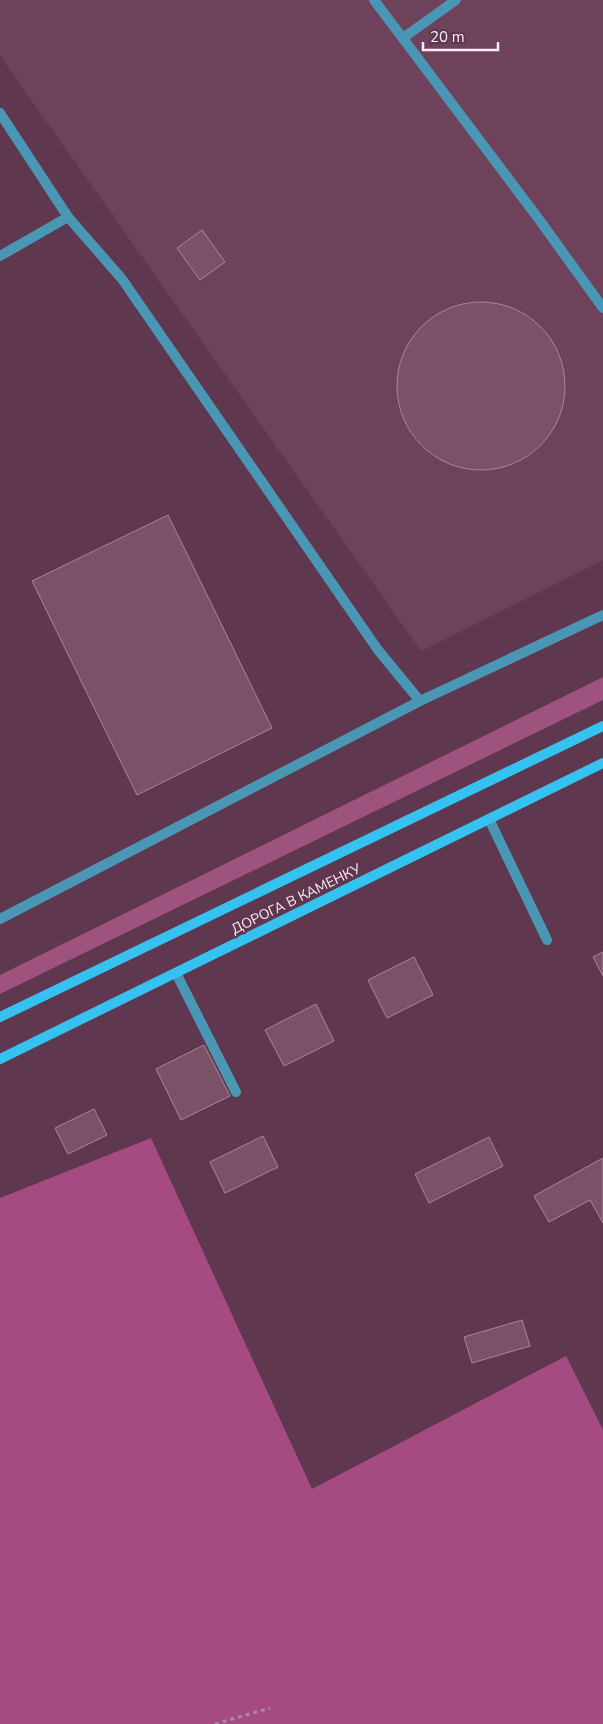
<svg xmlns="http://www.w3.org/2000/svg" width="603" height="1724" viewBox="0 0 603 1724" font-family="'Nunito Sans',sans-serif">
<rect width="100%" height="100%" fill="#5f374e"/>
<!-- built -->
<polygon fill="#6f425b" points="0,0 603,0 603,560 421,651 0,56"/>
<!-- green -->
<polygon fill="#9e527e" points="603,677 603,700 0,994 0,975"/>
<!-- forest -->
<polygon fill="#a54b81" points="151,1138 312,1489 566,1356 603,1430 603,1724 0,1724 0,1198"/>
<!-- building -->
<g fill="#7b5168" stroke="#b0829b">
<polygon points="202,230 225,262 200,280 177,248"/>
<circle cx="481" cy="386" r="84"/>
<polygon points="168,515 272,728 137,795 32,581"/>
<polygon points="603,952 603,976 593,957"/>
<polygon points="414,957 433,995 387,1018 368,980"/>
<polygon points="316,1004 334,1041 284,1066 265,1030"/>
<polygon points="204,1045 230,1096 181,1120 156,1069"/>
<polygon points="94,1109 107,1135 68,1154 55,1128"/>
<polygon points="263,1136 278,1167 225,1193 210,1162"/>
<polygon points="489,1137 503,1166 429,1203 415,1174"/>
<polygon points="603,1158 603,1223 590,1200 549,1222 534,1196"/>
<polygon points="522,1320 530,1346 472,1363 464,1337"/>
</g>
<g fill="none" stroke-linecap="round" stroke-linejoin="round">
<!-- path -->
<polyline stroke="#a78b9a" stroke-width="3" stroke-dasharray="4 4" stroke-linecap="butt" points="215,1724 270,1708"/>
<!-- lane -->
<g stroke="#4997b4" stroke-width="10">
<polyline points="374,0 538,218 603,308"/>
<polyline points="403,38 456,0"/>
<polyline points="0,113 68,217 122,279 378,650 420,701 603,615"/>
<polyline points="0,256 68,217"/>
<polyline points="489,819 547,940"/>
<polyline points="0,919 420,701"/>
<polyline points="176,973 236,1092"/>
</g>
<!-- secondary -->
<g stroke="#35c2f1" stroke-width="10">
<polyline points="0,1017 603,726"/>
<polyline points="0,1059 603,763"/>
</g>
</g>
<g text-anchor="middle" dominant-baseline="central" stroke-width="4.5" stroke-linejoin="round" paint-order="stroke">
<!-- street labels -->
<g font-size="14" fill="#fdeef5" stroke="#5f374e">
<text transform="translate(296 899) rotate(-26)">ДОРОГА В КАМЕНКУ</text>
</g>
</g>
<!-- scale -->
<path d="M423 42v8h75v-8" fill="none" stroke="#fdeef5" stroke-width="2.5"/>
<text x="430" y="42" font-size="15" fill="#fdeef5" stroke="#5f374e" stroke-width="4" paint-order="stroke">20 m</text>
</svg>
